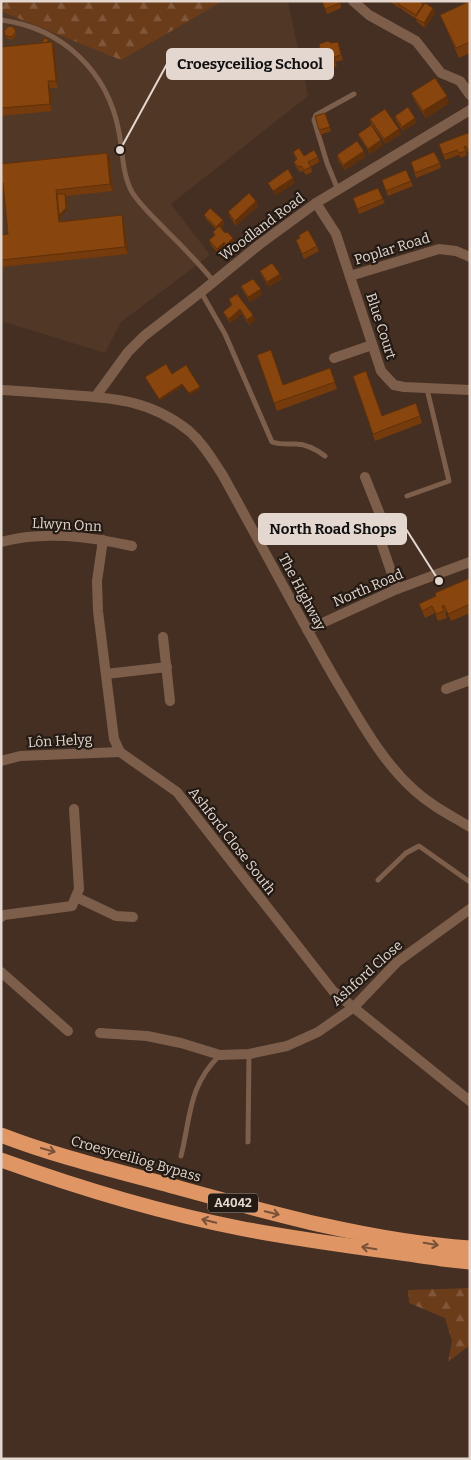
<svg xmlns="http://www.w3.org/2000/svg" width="471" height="1460" viewBox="0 0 471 1460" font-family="Bitter,serif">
<defs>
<pattern id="forest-firs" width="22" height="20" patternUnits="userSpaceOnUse" patternTransform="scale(1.25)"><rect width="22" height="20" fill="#6b3c1a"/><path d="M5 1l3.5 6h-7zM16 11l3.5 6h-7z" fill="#80573a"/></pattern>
</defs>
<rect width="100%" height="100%" fill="#442f22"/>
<!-- built -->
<polygon fill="#513726" points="1,1 288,1 308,96 171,204 210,255 121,322 105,353 1,321"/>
<!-- forest -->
<g fill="url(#forest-firs)">
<polygon points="1,1 223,1 121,60 5,13 1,9"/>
<polygon points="470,1288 470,1345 448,1362 452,1341 445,1318 409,1303 408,1290"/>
</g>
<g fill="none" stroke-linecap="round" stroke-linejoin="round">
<!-- lane -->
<g stroke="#7d5e4b" stroke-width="5">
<path d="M1,20C63,28 108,72 119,132C123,152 122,174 132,192C138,202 148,212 157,221C176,241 197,260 214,282"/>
<polyline points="338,190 327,163 314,120 316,115 354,94"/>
<path d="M201,292L225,334L272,442C281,445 287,444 296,444C307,444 317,450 325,456"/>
<polyline points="407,496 449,481 427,389"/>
<polyline points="378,880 406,853 419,846 470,882"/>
<polyline points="248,1142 249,1054"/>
<path d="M181,1156C191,1116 188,1086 220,1055"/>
</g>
<!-- street -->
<g stroke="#7d5e4b" stroke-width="10">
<polyline points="353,1 369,15 416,41 441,73 460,81 470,95"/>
<polyline points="316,203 336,234 381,371 394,385 404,387 470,390"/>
<polyline points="350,276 439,249 456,251 470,257"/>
<polyline points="334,358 372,345"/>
<path d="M1,390C24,391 47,393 70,395C116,398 152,401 189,431C203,443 212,459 222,474C261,544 298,615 338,684C360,720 381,760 413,789C430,805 450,815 470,827"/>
<polyline points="96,396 128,352 144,336 201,292 260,244 316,203 470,110"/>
<polyline points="365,477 381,517 378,533 397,589"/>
<polyline points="103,540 97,581 98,611 114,739 120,752 177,792 333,991 470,1101"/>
<path d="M1,542C44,530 90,537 132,546"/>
<polyline points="307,630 397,589 470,562"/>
<polyline points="163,637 170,701"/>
<polyline points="106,674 167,667"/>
<polyline points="446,689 470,680"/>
<polyline points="1,761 20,756 120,752"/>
<polyline points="76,897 116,916 133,917"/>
<polyline points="1,917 4,915 72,906 79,889 74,809"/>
<polyline points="1,972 68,1031"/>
<polyline points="100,1033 147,1036 181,1043 220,1055 249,1054 287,1046 318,1032 354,1007 397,962 470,909"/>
</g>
<!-- highway -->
<g stroke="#df9564" stroke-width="15">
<path d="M1,1135C55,1156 117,1171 172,1186C270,1213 369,1241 470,1248"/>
<path d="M1,1160C79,1188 158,1212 239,1228C306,1241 374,1249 442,1259L470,1262"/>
</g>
</g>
<!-- wall -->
<g fill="#753b0c">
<polygon points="322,1 340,1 341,8 327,14"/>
<polygon points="389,1 419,1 423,4 424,5 433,8 435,13 425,28 417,22 416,19 400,8 400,7 399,8"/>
<polygon points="470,1 470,53 459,58 444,24 440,15"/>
<polygon points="4,31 16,31 16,34 14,38 11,40 6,38"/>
<polygon points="42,42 52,42 55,49 58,88 50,88 52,111 1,116 1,47 43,43"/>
<polygon points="338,42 343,60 335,62 337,66 329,69 327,64 319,67 317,62 320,47"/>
<polygon points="411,93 449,103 426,118 414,100"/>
<polygon points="325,113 331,131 320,135 319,130"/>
<polygon points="395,116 415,118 416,123 403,131 396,121"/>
<polygon points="370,119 401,134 386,144 371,124"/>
<polygon points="358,134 383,145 370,154 360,138"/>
<polygon points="470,137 470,154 468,151 466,152 467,155 461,158 459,155 445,160 439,144"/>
<polygon points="293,152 304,156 318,157 319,162 311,167 312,172 306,175 303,171 300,172 296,167 294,162 296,160"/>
<polygon points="337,155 366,156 345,170 338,160"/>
<polygon points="110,160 113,191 66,196 67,210 60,218 61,222 124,222 128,254 1,267 1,235 8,234 4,191 1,191 1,164"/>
<polygon points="411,162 440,163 441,168 416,178"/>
<polygon points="406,170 413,186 388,196 382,180"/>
<polygon points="353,198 383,199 385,203 359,214"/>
<polygon points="256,201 258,206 236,226 230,217 228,212"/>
<polygon points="204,215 223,220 224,225 221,229 225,233 233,238 234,243 228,250 225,247 219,254 211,245 209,240 214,236 213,232 216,229 206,219"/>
<polygon points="296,240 317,246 319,251 304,259"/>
<polygon points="260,271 282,279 269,287 262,276"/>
<polygon points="241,286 262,294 250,302 243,291"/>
<polygon points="229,299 255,320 249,325 242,314 230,323 225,316 223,312 231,305"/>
<polygon points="257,355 283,385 330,368 337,389 277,411"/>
<polygon points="353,376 382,416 416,403 422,423 375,441"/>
<polygon points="470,578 470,613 451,621 447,612 445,612 447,618 438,621 435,613 425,618 419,604 436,596"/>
</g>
<!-- shaded-wall -->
<g fill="#5f300a">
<polygon points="433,8 435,13 425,28 424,23"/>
<polygon points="52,42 55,49 58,88 56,81"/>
<polygon points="48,81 50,88 52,111 50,104"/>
<polygon points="447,96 449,103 426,118 423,111"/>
<polygon points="415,118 416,123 403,131 402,127"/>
<polygon points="399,129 401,134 386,144 384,139"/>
<polygon points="381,140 383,145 370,154 368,149"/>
<polygon points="364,151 366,156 345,170 343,165"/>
<polygon points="107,153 110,160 113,191 110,184"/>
<polygon points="293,178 295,183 275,196 273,191"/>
<polygon points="56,190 58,197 65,194 66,196 67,210 60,218 61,229 59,222"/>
<polygon points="256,201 258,206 236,226 235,221"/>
<polygon points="122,215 124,222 128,254 125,247"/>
<polygon points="223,220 224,225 218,232 216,227"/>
<polygon points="233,238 234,243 228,250 226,245"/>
<polygon points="224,242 225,247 219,254 217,249"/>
<polygon points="280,274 282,279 269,287 267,282"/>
<polygon points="261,289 262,294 250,302 248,297"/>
<polygon points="240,309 242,314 230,323 229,319"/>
<polygon points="253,315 255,320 249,325 247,320"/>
<polygon points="182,384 183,386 159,401 159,399"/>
<polygon points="200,387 200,389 189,396 189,393"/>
</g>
<!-- building -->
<g fill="#88450e" stroke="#5f300a">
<polygon points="322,1 339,1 340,3 325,9"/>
<polygon points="400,1 419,1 423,4 416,15 398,4"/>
<polygon points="470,1 470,42 456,48 440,15"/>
<polygon points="425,3 433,8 424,23 415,18"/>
<polygon points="9,26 13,27 16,31 13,36 10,37 5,35 4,31"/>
<polygon points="45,38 49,40 47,42 44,43 42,42"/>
<polygon points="328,41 331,43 338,42 341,55 334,57 335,62 327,64 326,59 317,62 313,50 320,47 319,44"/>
<polygon points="52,42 56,81 48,81 50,104 1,108 1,47"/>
<polygon points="435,78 447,96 423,111 411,93"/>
<polygon points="408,107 415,118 402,127 395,116"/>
<polygon points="385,109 399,129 384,139 370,119"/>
<polygon points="325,113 330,127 319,130 315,116"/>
<polygon points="371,125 381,140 368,149 358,134"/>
<polygon points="468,133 470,137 470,149 468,150 466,146 464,147 466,151 459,153 457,150 443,155 439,144"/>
<polygon points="357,141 364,151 343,165 337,155"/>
<polygon points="299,148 304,156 314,150 318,157 308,162 311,167 304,170 301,166 298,167 294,162 297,159 293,152"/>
<polygon points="434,152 440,163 415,173 411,162"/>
<polygon points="107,153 110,184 56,190 59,222 122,215 125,247 1,260 1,235 8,234 3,183 1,184 1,164"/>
<polygon points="288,169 293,178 273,191 268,183"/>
<polygon points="406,170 411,181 386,191 382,180"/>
<polygon points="378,188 383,199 357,209 353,198"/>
<polygon points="249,193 256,201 235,221 228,212"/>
<polygon points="57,194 65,194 66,208 59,215"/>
<polygon points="210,208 223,220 216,227 204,215"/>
<polygon points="219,226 225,233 227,232 233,238 226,245 224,242 217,249 209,240 215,235 213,232"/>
<polygon points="308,230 317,246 302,254 296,240 300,238 299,235"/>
<polygon points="272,263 280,274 267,282 260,271"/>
<polygon points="253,279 261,289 248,297 241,286"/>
<polygon points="237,294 253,315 247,320 240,309 229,319 223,312 232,305 229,299"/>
<polygon points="271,350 283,385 330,368 335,382 274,403 257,355"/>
<polygon points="166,364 172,374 186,365 200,387 189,393 182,384 159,399 145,377"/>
<polygon points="366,371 382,416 416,403 420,416 373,434 353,376"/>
<polygon points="470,578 470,604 448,614 444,605 442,606 444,611 436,614 432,606 422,611 419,604 436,596 435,593"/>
</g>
<!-- one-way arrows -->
<defs><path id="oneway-shaft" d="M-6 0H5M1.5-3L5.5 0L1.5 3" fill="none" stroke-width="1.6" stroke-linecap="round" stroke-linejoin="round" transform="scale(1.25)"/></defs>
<g stroke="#785138">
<use href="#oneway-shaft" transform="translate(48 1150) rotate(16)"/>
<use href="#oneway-shaft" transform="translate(272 1213) rotate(14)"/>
<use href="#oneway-shaft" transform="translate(209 1221) rotate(-167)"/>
<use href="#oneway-shaft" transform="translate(431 1244) rotate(9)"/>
<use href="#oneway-shaft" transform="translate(369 1248) rotate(-171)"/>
</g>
<g text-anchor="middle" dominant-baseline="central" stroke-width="4.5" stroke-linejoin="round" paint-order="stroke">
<!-- shield labels -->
<rect fill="#231a14" stroke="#aa9e97" stroke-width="1" x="208" y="1193.5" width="50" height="19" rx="4"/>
<g font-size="12" font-weight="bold" fill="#e4d7cf">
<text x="233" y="1203">A4042</text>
</g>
<!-- street labels -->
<g font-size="14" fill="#e4d7cf" stroke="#231a14">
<text transform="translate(262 227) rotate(-37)">Woodland Road</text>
<text transform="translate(392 249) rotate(-17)">Poplar Road</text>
<text transform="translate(381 326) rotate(72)">Blue Court</text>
<text transform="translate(67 525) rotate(3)">Llwyn Onn</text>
<text transform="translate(368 588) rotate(-23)">North Road</text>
<text transform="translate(302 592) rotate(62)">The Highway</text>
<text transform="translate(60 741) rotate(-3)">Lôn Helyg</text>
<text transform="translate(232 841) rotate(52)">Ashford Close South</text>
<text transform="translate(367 973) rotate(-42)">Ashford Close</text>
<text transform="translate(136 1159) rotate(16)">Croesyceiliog Bypass</text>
</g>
</g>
<!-- callouts -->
<path fill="none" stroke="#e4d7cf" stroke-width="2" d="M120 150L167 64M439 581L406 529"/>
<g fill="#e4d7cf" stroke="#231a14" stroke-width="2">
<circle cx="120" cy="150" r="5"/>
<circle cx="439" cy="581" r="5"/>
</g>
<g fill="#e4d7cf" stroke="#e4d7cf" stroke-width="2">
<rect x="167" y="49" width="166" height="30" rx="5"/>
<rect x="259" y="514" width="147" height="30" rx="5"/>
</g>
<g font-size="15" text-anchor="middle" font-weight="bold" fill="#111">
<text x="250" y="69">Croesyceiliog School</text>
<text x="333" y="534">North Road Shops</text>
</g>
<!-- border -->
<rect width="471" height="1460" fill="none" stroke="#e4d7cf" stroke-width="5"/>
</svg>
